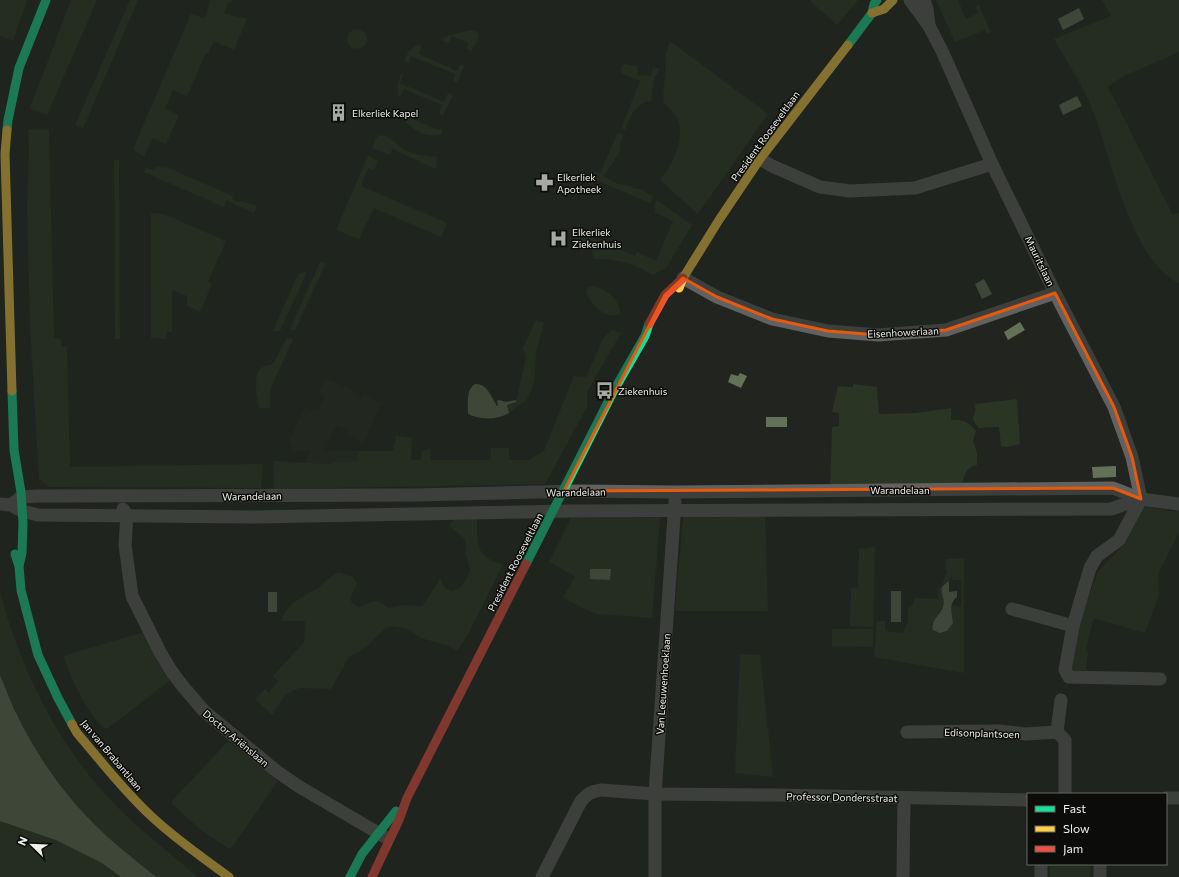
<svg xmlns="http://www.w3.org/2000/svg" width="1179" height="877" viewBox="0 0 1179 877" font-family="Commissioner,sans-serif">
<rect width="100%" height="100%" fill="#21241f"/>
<!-- built -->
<polygon fill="#242b20" points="325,378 355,391 353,395 361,399 364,395 381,403 364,443 347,435 349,431 336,425 325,451 358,451 358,462 334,462 320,488 308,488 306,460 312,449 311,451 289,451 292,446 288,444 305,407 312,410 319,410 325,397 318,394"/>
<!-- green -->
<g fill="#2b3523" fill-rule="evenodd">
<polygon points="0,0 27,0 13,41 1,36 0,39"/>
<polygon points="71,0 97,0 47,115 30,108"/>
<polygon points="130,0 138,0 83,128 75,125"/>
<polygon points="211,0 232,0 230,3 228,3 224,13 247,19 234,50 214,41 208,54 206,53 187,96 173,90 165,109 179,115 166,144 153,138 144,157 133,149 191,14 204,18"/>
<polygon points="809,0 858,0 837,25"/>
<polygon points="936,0 958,0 966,19 978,13 976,6 979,5 991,33 988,34 985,30 955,42"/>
<path d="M1102,0H1179V52L1122,77L1108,87L1173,215L1179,213V283C1130,260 1111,155 1092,109C1083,85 1067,62 1054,39L1111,16Z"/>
<circle cx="357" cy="39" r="10"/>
<polygon points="470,30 476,31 479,36 477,42 471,51 466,49 469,43 452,36 448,43 442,41 444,37"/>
<path d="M670,41L768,114L698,214L660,180C678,158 693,122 663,103L666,54Z"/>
<polygon points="416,45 422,46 419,54 457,71 460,64 464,66 457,83 453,81 455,74 411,56 408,63 404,61 409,51"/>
<path d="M624,64L638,66L637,75L651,76L653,67L660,69L654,78L651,101C635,102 630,118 625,130L621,128L640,81L621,73L622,71H620Z"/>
<polygon points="401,73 403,74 400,83 444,102 448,93 453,95 443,116 439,114 442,105 404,89 400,97 398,96 398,84"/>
<path d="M406,114L407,117L439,130L442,129V133C430,140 410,130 404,119V116Z"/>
<polygon points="28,129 49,130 54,338 61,339 61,346 70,347 67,349 70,467 263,464 261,488 48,487 39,479 30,326 27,209 29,146"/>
<polygon points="618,133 623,135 620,144 620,151 604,176 618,184 631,186 634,189 641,189 653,197 650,203 591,178 594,171 600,173"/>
<path d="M380,135C389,135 398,146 407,151C416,155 427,156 437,157L436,169L392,149L390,155L372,148L376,138Z"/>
<polygon points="368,156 378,161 374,170 368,168 361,186 447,223 441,237 374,208 359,239 336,230"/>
<polygon points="114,159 119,160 120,339 115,339"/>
<polygon points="157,166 163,168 164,166 233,196 232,199 238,202 239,201 257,206 254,213 226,200 224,207 144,172 146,168 154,170"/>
<path d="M657,200L692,225L666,268L653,275C634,263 615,258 593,259L592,249L581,250L580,239H571L569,228L635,256L637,252L656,261L673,221L654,212L656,209L654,208Z"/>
<polygon points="151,213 164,214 226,241 208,282 212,284 200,312 187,306 187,296 172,290 172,332 166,332 167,339 151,338"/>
<polygon points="320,262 326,263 295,330 290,329"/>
<polygon points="307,272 280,331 273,331 298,274"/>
<path d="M593,286C606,289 621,300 620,314C605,320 590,304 586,291L588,287Z"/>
<polygon points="536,320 544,323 536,352 535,372 533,387 526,400 509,413 507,405 516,402 526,358 524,351 522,350"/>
<polygon points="614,330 621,333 587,392 587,407 545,484 274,489 273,461 329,464 334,462 358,462 358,451 393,451 396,436 412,438 411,460 421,460 422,451 424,450 430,449 430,460 490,460 491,448 509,448 509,460 529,460 544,451 574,376 586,377 603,339 610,331"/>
<path d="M287,338L293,339L270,390V408H259C257,395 249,364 271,365L274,362Z"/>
<path d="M853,384L877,387L879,414L916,413L951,408V420C963,419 968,422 976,431L973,441L977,453V465C966,467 963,476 963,486H830L832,427L839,426V413L832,412L838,386L853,387Z"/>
<path d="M1017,399L1020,444L1007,447L1001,446L999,427L979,428C967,416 977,418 975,404Z"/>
<polygon points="1142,505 1172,511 1179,511 1179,532 1158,574 1159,595 1145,633 1094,618 1085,651 1088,652 1086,670 1071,670 1079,621 1098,572 1126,542"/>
<polygon points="765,515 768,611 675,611 683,517"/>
<path d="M477,517C478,543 473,555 503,565L466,638L457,651L446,645L424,639L404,628L392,626L386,628L377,636L368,646L349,657L331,689L299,688L285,695L272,715L255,699L265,689L269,693L278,681L273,676L304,642L305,621H282C286,601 306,597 320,586C326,581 331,576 338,572L353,577L357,584L351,597V601L354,605L360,607L374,601L382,603L388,608L403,605L422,606L437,584L440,578L445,588L452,591L461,587L468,576L470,569L466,554V543L464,538L449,526L454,519Z"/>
<polygon points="571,518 660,518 652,618 596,614 563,598 575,576 549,562"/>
<polygon points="875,547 873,627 850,626 851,588 858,587 859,549"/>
<path d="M964,558V673L874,657L877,621H885V631L903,633L908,622V608L913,605L915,598L938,599C937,586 945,583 947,571L945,569L946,559ZM952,575V580H961V606H951C951,616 956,632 940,633L932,626C934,618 941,614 943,606C946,599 941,595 943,584L949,581Z"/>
<path d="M0,588C3,606 9,623 15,640C34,693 61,742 97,785C126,819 163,848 198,877H0Z"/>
<polygon points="832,629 873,629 873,647 832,646"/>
<path d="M144,632L172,679L108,728H104C89,716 69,676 64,657L66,655Z"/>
<polygon points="740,654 760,655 773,777 735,773"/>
<polygon points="228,741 278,781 232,847 229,849 201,830 172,804 172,801"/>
<polygon points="1049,864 1091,864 1090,877 1050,877"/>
</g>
<!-- water -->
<g fill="#637256">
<polygon points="1079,8 1084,19 1063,30 1058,19"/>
<polygon points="1077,96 1082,106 1063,115 1059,105"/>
<polygon points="984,279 992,294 982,299 975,284"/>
<polygon points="1020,322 1025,330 1008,340 1004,332"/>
<polygon points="740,373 747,376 741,388 728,382 731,374 738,376"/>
<path d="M475,384C487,383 492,398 497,406H498L497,401L499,400L506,402L516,400V402L507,405L509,413C496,420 483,420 470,415L468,413C468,404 466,389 475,384Z"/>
<rect x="766" y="417" width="21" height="10"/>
<polygon points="1116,466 1116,477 1093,478 1092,467"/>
<polygon points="590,569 611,569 610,580 590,579"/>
<path d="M949,581V592L957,591V597C948,604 952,613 953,623L947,631L940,633L933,630C931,619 940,616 943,607C947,595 934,590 949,581Z"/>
<rect x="891" y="591" width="10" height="31"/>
<rect x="268" y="592" width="9" height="20"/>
<path d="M0,675C6,689 11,704 18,717C37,756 63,793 94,824C113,843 135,860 156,877H121L102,863L56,840L0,821Z"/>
</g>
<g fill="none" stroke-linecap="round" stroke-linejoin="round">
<!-- street -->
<g stroke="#606160" stroke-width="13">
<polyline points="910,0 929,26 942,51 992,164 1055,293 1114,407 1132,457 1141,499"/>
<polyline points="924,0 927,9 929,26"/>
<polyline points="760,159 772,166 820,187 850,191 915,188 992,164"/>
<polyline points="683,278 717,297 772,319 828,331 878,335 946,330 1055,293"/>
<polyline points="1141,499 1119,540 1097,556 1090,568 1073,626 1065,670 1069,677 1160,679"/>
<polyline points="0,504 11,505 22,511 38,515 255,517 569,511 1111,509 1141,499"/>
<polyline points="11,505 21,497 37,496 415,495 579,491 675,492 1113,488 1141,499 1179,504"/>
<polyline points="123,509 127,515 125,545 132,596 160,652 172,672 181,684 203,710 275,770 298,786 385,837"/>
<polyline points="1012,609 1073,626"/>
<polyline points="1061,700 1057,732 1065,740 1065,794"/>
<polyline points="907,732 998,731 1026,734 1057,732"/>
<polyline points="1166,798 1179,798"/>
<path d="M542,877L581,801C587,794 592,791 601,790L655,794L775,795L1028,800"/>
<polyline points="655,877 655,794 675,502"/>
<polyline points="903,877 904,798"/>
<polyline points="1041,877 1041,864"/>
<polyline points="1100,877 1100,864"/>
</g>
<!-- fast -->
<g stroke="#16e098" stroke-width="9">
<polyline points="848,45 872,13 874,4 877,0"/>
<polyline points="7,130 8,120 19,68 46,0"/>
<polyline points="12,391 14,450 21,492 23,523 22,553 19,566"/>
<polyline points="15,554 19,566 21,590 38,655 58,698 72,724"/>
<polyline points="526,564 613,392 645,336 649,324"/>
<polyline points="350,877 362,854 396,811"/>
</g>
<!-- slow -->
<g stroke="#ffcf43" stroke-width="9">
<polyline points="872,13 884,9 893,0"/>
<polyline points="7,130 5,154 12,391"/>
<polyline points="679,288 683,278 719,220 760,159 848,45"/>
<path d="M72,724L77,733C101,761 123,790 150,815C174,838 202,857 229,877"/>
</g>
<!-- jam -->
<g stroke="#f24e42" stroke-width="9">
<polyline points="649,324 665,295 683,278"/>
<polyline points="372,877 399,820 407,798 526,564"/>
</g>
</g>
<!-- marked area -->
<path d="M0 0H1179V877H0ZM683,278L717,297L772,319L828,331L878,335L946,330L1055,293L1114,407L1132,457L1141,499L1113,488L564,491L665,295Z" fill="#21241f" fill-opacity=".55" fill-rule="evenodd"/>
<path fill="none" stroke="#e8590c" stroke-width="3" stroke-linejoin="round" d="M683,278L717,297L772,319L828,331L878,335L946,330L1055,293L1114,407L1132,457L1141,499L1113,488L564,491L665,295Z"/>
<!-- icons -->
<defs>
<symbol id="building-bare" viewBox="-9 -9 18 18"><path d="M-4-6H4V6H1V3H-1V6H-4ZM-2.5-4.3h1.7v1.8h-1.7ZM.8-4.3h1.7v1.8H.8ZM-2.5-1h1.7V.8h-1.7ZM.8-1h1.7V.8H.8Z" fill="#a6a9a4" stroke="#0c0d0a" stroke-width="2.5" paint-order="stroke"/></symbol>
<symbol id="pharmacy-bare" viewBox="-9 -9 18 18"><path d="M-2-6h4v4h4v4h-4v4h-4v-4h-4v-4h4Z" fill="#a6a9a4" stroke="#0c0d0a" stroke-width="2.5" paint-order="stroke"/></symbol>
<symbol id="hospital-bare" viewBox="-9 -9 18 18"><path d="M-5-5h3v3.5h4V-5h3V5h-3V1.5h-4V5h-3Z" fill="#a6a9a4" stroke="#0c0d0a" stroke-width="2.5" paint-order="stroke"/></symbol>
<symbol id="bus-bare" viewBox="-9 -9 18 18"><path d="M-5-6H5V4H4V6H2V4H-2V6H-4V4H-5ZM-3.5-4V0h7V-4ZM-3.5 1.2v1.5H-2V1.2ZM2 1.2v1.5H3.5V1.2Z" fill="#a6a9a4" stroke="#0c0d0a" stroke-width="2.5" paint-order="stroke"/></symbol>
</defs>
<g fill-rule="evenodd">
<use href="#building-bare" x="326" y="100" width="25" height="25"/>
<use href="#pharmacy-bare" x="532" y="170" width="25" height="25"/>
<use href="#hospital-bare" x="546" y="226" width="25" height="25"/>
<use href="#bus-bare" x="592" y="378" width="25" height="25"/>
</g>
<g text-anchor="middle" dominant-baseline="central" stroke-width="3" stroke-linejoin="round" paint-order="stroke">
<!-- poi labels -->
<g font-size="10" fill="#eef0eb" stroke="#0c0d0a" text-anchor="start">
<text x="352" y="113">Elkerliek Kapel</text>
<text x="557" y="177">Elkerliek<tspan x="557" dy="12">Apotheek</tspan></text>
<text x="572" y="232">Elkerliek<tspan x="572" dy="12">Ziekenhuis</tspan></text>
<text x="618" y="391">Ziekenhuis</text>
</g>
<!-- street labels -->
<g font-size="10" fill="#eef0eb" stroke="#0c0d0a">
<text transform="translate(765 136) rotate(-54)">President Rooseveltlaan</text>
<text transform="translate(1040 261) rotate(64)">Mauritslaan</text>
<text transform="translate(903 332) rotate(-3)">Eisenhowerlaan</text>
<text x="900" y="490">Warandelaan</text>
<text transform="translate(576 492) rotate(-1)">Warandelaan</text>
<text transform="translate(252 496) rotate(-1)">Warandelaan</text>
<text transform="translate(515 562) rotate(-63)">President Rooseveltlaan</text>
<text transform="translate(663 684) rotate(-86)">Van Leeuwenhoeklaan</text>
<text transform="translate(982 733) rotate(2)">Edisonplantsoen</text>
<text transform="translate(236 738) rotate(40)">Doctor Ariënslaan</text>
<text transform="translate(112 755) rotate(50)">Jan van Brabantlaan</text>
<text transform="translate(842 797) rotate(1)">Professor Dondersstraat</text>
</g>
</g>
<!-- legend -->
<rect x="1027" y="793" width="140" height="72" fill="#0c0d0a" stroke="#666864"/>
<rect x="1035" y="806" width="20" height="6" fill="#16e098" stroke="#666864"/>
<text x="1063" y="813" font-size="12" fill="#eef0eb">Fast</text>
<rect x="1035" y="826" width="20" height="6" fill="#ffcf43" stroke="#666864"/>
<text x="1063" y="833" font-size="12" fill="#eef0eb">Slow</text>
<rect x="1035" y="846" width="20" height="6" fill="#f24e42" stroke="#666864"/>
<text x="1063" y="853" font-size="12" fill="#eef0eb">Jam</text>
<!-- north arrow -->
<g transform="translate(32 845) rotate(293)" stroke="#0c0d0a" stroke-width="3" paint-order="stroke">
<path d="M0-3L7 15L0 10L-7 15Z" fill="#eef0eb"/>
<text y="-6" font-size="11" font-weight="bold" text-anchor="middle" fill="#eef0eb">N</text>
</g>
</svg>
